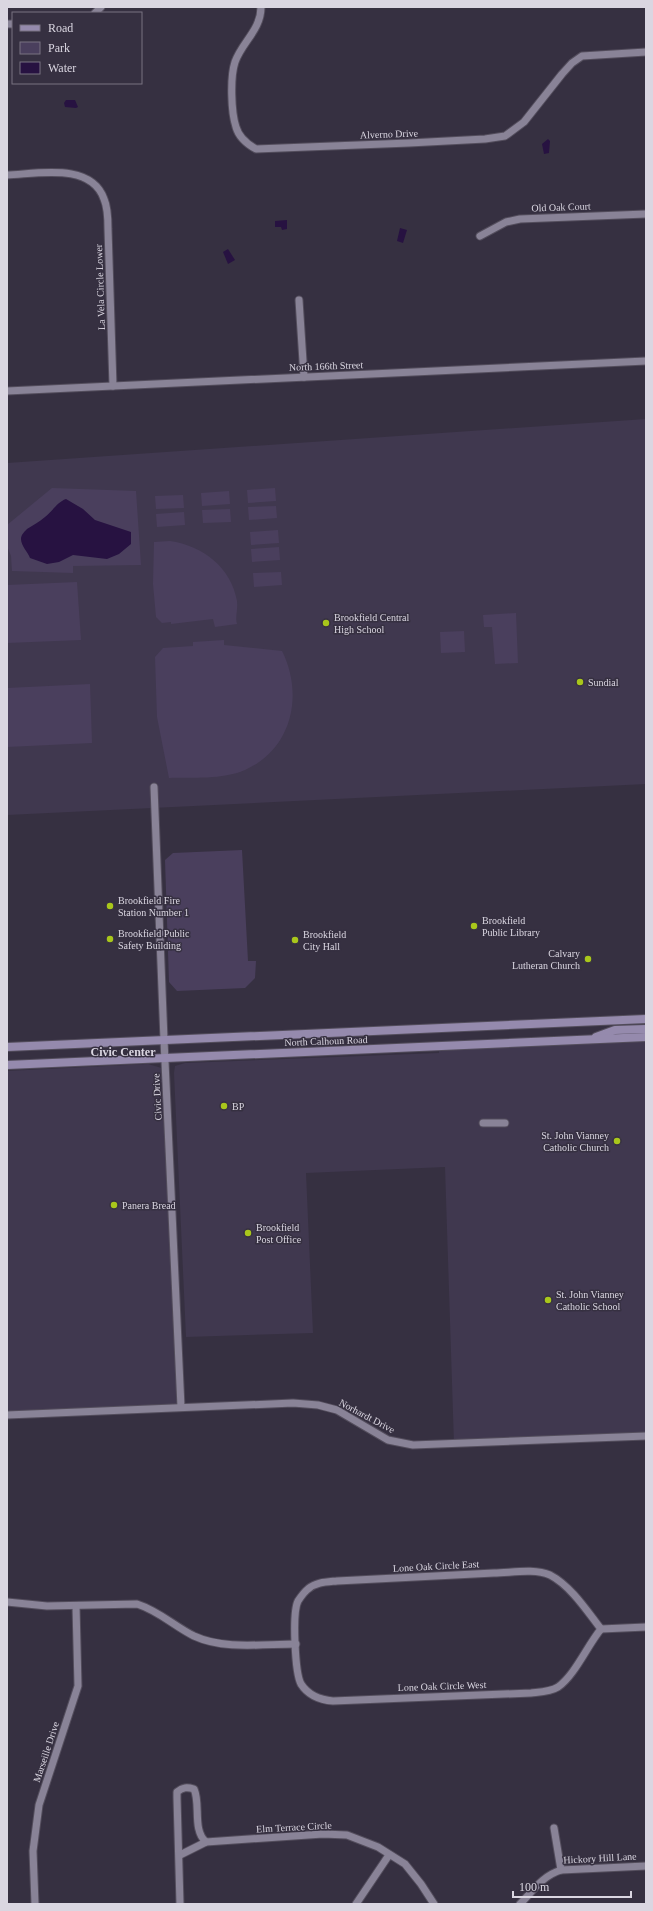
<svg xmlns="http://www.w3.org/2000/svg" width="653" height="1911" viewBox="0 0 653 1911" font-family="'Times New Roman',serif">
<rect width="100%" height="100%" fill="#363041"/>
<!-- built -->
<g fill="#40384f">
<polygon points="646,419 646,784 7,815 7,463"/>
<polygon points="646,1037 646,1436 454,1444 445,1167 306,1173 313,1333 186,1337 174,1073 175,1066 185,1063 439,1053 439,1046"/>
<polygon points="148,1064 165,1069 181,1407 7,1415 7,1071"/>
</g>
<!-- green -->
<g fill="#4a3f5d">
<polygon points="52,488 136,491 141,565 73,566 73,573 12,571 11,556 7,546 7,525"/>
<polygon points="275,488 276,501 248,503 247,490"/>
<polygon points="229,491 230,504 202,506 201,493"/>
<polygon points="183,495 184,508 156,509 155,496"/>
<polygon points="276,506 277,518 249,520 248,507"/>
<polygon points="230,509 231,522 203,523 202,510"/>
<polygon points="184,512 185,525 157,527 156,514"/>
<polygon points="278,530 279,543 251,545 250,532"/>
<path d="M170,541C203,546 231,567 237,601C238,611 235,616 237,624L215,627L213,619L171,624V622L162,623L156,617L153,584L154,542Z"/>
<polygon points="279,547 280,560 252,562 251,549"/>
<polygon points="281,572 282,585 254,587 253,573"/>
<polygon points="77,582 81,640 7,643 7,585"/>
<polygon points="516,613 518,663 495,664 492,627 484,627 483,615"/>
<polygon points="464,631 465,652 441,653 440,632"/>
<path d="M224,640V645L282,651C304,695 292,749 245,770C222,780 193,777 169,778L157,717L155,657L163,648L193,646V642Z"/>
<polygon points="90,684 92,743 7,747 7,688"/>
<polygon points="242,850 248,961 256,961 255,978 245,988 177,991 169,982 165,860 173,853"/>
</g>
<!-- water -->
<g fill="#271241">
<polygon points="66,100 75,100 78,107 76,108 65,107 64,103"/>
<polygon points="548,139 550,141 549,153 544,154 542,144"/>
<polygon points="287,220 287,229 282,230 281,227 275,227 275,221"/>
<polygon points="400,228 407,230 403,243 397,241"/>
<polygon points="228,249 235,260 228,264 223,252"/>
<path d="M66,499L83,509L95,520L131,532V544L119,554L107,559L73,555L59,562L47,564L30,558C28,552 21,546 21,539C21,535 24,532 27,529C33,525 39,522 45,517C52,512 57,502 66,499Z"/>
</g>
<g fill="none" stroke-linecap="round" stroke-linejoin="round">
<defs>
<g id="street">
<path d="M261,7C261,30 242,42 235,62C230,77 231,112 236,127C239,138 247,144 256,149L409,143L485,139L505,136L524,122L562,74L572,63L582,56L646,52"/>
<polyline points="95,13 101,7"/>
<polyline points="7,24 13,24"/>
<path d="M7,175C37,174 91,162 104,199C108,208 108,219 108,229L113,386"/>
<polyline points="480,236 506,222 520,219 646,214"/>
<polyline points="299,300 304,377"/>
<polyline points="7,391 646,361"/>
<polyline points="154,787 164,1040 181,1407"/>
<polyline points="483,1123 505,1123"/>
<polyline points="7,1415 293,1403 318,1405 337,1410 388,1440 413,1445 646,1436"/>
<path d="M494,1573C510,1573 534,1568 550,1575C571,1586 587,1611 601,1629C587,1646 575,1675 558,1687C550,1692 540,1692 531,1693L333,1701C321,1700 308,1695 301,1684C295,1673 292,1613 298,1601C300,1598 304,1592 308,1589C316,1582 327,1582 337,1581Z"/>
<path d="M7,1602L47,1606L137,1604C159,1611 174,1626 194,1636C224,1650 263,1644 296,1644"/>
<polyline points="601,1629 646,1627"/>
<polyline points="554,1828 561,1870"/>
<polyline points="180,1855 206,1842 323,1834 347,1835 378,1847 405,1864 421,1884 434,1904"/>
<polyline points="35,1904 33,1851 39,1805 78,1686 76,1606"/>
<path d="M180,1904L177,1798V1792C183,1787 187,1787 194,1789C201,1804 192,1830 206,1842"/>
<polyline points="356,1904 389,1855"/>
<path d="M520,1904C533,1891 542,1876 561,1870L646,1866"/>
</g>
<g id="secondary">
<polyline points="596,1037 615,1030 646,1029"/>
<polyline points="7,1047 646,1019"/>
<polyline points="7,1065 646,1037"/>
</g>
</defs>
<!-- street casing -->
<use href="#street" stroke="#534d5c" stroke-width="9"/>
<!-- secondary casing -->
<use href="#secondary" stroke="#534d5c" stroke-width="10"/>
<!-- street -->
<use href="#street" stroke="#898397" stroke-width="7"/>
<!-- secondary -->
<use href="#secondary" stroke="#958aad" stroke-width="8"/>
</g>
<!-- markers -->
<g fill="#a9c71b" stroke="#363041" stroke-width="1.5">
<circle cx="326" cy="623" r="4"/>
<circle cx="580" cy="682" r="4"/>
<circle cx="110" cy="906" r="4"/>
<circle cx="474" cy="926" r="4"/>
<circle cx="110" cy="939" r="4"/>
<circle cx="295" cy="940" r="4"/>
<circle cx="588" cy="959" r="4"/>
<circle cx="224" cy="1106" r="4"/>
<circle cx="617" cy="1141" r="4"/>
<circle cx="114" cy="1205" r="4"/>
<circle cx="248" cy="1233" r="4"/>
<circle cx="548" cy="1300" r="4"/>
</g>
<g text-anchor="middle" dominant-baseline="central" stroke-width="3" stroke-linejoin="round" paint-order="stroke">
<!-- street labels -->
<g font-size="10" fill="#dad6e1" stroke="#363041">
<text transform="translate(389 134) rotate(-2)">Alverno Drive</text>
<text transform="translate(561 207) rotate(-2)">Old Oak Court</text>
<text transform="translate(100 287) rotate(-92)">La Vela Circle Lower</text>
<text transform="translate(326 366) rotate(-2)">North 166th Street</text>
<text transform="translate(326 1041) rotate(-2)">North Calhoun Road</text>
<text transform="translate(157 1097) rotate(-93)">Civic Drive</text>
<text transform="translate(367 1416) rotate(28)">Norhardt Drive</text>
<text transform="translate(436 1566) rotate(-3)">Lone Oak Circle East</text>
<text transform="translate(442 1686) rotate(-2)">Lone Oak Circle West</text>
<text transform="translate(46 1752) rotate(-72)">Marseille Drive</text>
<text transform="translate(294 1827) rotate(-3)">Elm Terrace Circle</text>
<text transform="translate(600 1858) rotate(-3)">Hickory Hill Lane</text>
</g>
<!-- poi labels -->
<g font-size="10" fill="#dad6e1" stroke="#363041" text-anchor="start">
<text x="334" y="617">Brookfield Central<tspan x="334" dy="12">High School</tspan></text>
<text x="588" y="682">Sundial</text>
<text x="118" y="900">Brookfield Fire<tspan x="118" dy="12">Station Number 1</tspan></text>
<text x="482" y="920">Brookfield<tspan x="482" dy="12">Public Library</tspan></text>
<text x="118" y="933">Brookfield Public<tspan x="118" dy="12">Safety Building</tspan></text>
<text x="303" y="934">Brookfield<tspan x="303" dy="12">City Hall</tspan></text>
<text x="580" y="953" text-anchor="end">Calvary<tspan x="580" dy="12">Lutheran Church</tspan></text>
<text x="232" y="1106">BP</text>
<text x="609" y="1135" text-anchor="end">St. John Vianney<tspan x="609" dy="12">Catholic Church</tspan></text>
<text x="122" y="1205">Panera Bread</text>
<text x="256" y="1227">Brookfield<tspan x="256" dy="12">Post Office</tspan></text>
<text x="556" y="1294">St. John Vianney<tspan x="556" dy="12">Catholic School</tspan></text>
</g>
<!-- quarter labels -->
<g font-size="12" font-weight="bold" fill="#dad6e1" stroke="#363041">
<text x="123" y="1052">Civic Center</text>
</g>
</g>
<!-- border -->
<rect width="653" height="1911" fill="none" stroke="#dad6e1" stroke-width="16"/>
<!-- legend -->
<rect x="12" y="12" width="130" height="72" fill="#363041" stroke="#787281"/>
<rect x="20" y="25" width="20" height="6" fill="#958aad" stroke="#787281"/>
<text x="48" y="32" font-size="12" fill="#dad6e1">Road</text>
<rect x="20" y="42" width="20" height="12" fill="#4a3f5d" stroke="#787281"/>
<text x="48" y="52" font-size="12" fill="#dad6e1">Park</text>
<rect x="20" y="62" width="20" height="12" fill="#271241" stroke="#787281"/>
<text x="48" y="72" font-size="12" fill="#dad6e1">Water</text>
<!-- scale -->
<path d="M513 1891v6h118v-6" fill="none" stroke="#dad6e1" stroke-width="2"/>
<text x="519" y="1891" font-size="12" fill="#dad6e1" stroke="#363041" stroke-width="3" paint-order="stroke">100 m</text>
</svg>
